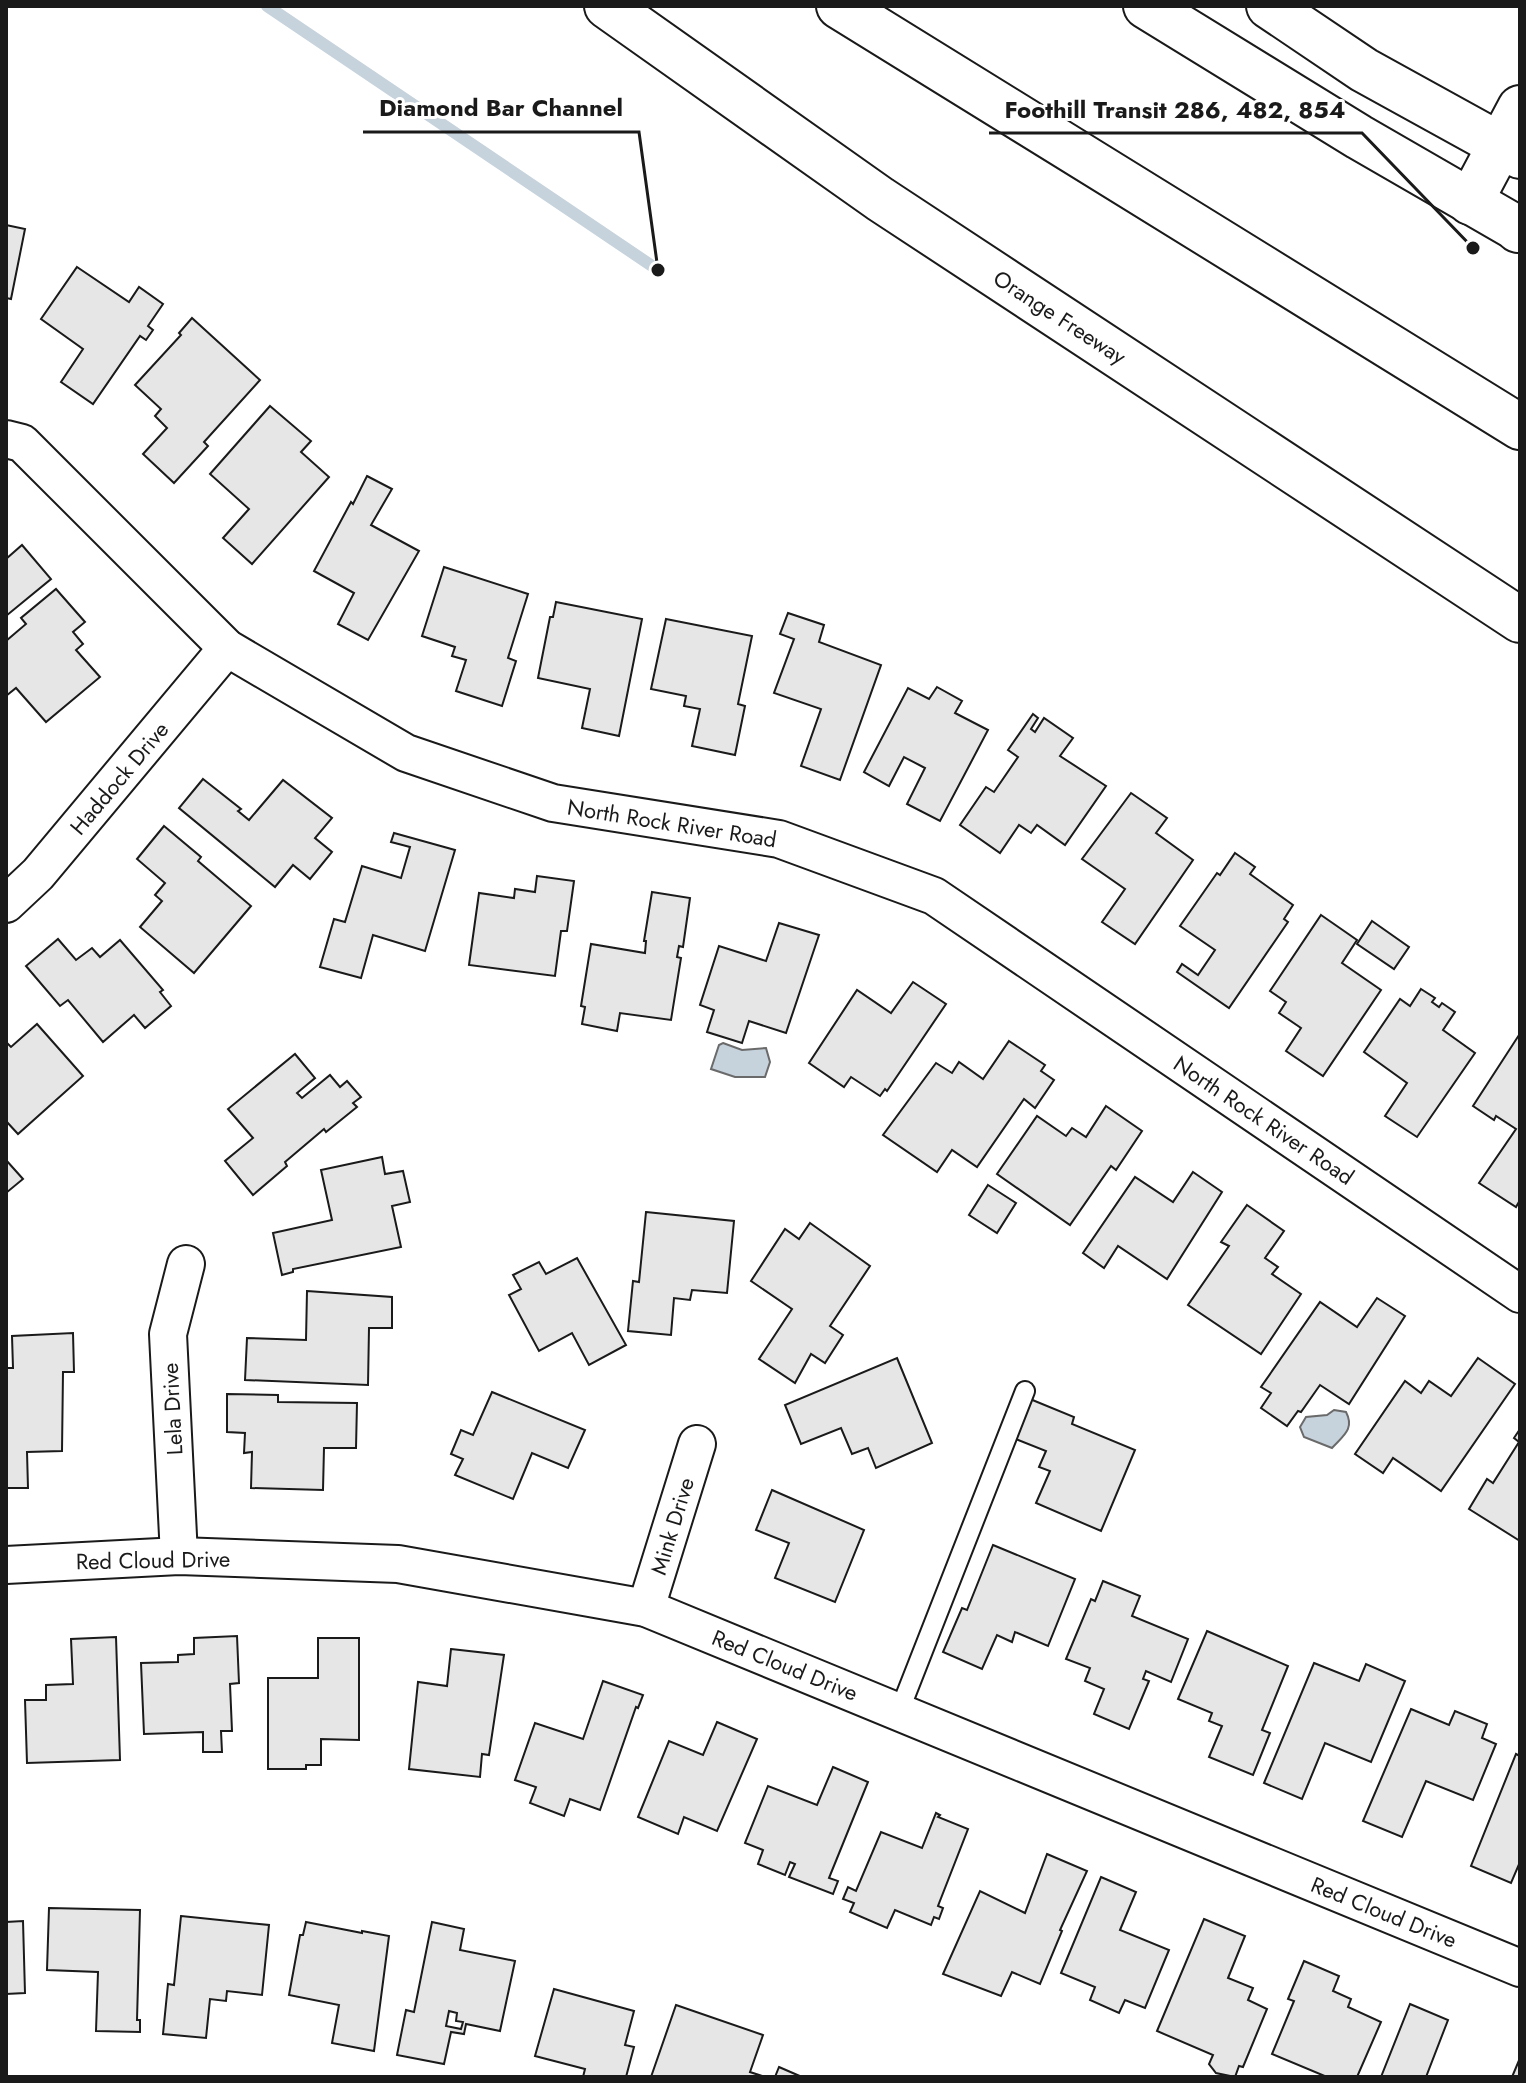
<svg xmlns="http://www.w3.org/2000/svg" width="1526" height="2083" viewBox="0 0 1526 2083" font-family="Jost,sans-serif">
<rect width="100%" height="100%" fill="#fff"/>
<!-- water -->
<g fill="#c6d2dc" stroke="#6a6a6a" stroke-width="2">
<polygon points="723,1043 742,1050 766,1048 770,1062 765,1077 735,1077 711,1069 719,1045"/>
<path d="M1334,1410L1346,1412C1355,1429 1343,1436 1332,1448L1304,1437L1300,1427L1306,1417L1327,1415Z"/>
</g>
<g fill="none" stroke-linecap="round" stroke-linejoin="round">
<!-- stream -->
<polyline stroke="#c6d2dc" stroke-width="12" points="267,6 658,270"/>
</g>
<!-- building -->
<g fill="#e6e6e6" stroke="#1a1a1a" stroke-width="2" fill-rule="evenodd">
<polygon points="6,225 25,229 11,299 6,298"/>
<polygon points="77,267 129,302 139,287 163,304 148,326 153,330 146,340 140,336 93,404 61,382 83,349 41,319"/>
<polygon points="192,318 260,380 204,442 208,446 174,483 143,454 167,428 155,416 161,409 135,385 181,335 179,333"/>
<polygon points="270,406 311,441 301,452 329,477 252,564 223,538 249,509 210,474"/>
<polygon points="367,476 392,489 371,525 419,551 368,640 338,624 354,593 314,571 351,502 353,504"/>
<polygon points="22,545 51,579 6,616 6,559"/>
<polygon points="444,567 528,594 508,658 516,661 502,706 456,691 466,660 452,656 455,647 422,636"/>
<polygon points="56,589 85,622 73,632 83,644 76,650 100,677 46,722 16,688 6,696 6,641 26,624 21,618"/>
<polygon points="556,602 642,619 619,736 582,728 590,689 538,678 550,617 553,617"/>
<polygon points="788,613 824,625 819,642 881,665 840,780 801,766 821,709 774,693 794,639 780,634"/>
<polygon points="666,619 752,636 738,704 745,706 735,755 692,746 700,709 684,706 686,696 651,689"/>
<polygon points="937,687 962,701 955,713 988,730 940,821 907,804 925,768 904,757 889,786 864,772 908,688 929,699"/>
<polygon points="1033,714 1038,718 1031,729 1035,732 1044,718 1073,738 1060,756 1106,786 1065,845 1037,825 1031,833 1019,825 1000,853 960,825 986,787 994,792 1018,757 1008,750"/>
<polygon points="203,779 241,809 238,811 249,820 283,780 332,818 315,838 332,852 310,879 293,865 275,887 179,808"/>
<polygon points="1131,793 1167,818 1156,833 1193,860 1135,944 1102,922 1125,889 1082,859"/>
<polygon points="164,826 201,857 198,861 251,906 194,973 140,927 162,901 155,895 165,883 137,859"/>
<polygon points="394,833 455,850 425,951 373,935 361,978 320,967 334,919 345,922 362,866 401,878 410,847 391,842"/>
<polygon points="1235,853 1255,867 1250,874 1293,905 1284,919 1288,922 1229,1008 1177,972 1182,964 1198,975 1215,950 1180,926 1217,873 1220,875"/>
<polygon points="537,876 574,881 567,931 561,931 555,976 469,965 479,893 514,898 515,889 535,892"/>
<polygon points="652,892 690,898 683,947 679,946 677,957 681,958 671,1020 620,1013 617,1031 582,1024 585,1007 581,1006 591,944 645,953 646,941 644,941"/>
<polygon points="1321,915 1357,940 1342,963 1381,990 1323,1076 1286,1051 1301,1028 1279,1013 1286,1002 1270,991"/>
<polygon points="1372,921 1409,947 1394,969 1357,944"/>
<polygon points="779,923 819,935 786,1033 749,1021 742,1043 707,1032 714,1010 700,1005 719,946 766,961"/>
<polygon points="58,939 76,960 92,948 100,957 120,940 163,990 160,992 171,1006 145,1028 134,1015 103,1042 68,1000 60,1006 26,966"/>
<polygon points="913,982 946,1004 887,1091 885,1089 880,1096 851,1077 844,1087 809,1063 857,990 891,1013"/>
<polygon points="1421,989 1435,998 1432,1002 1439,1007 1442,1003 1455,1012 1443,1030 1475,1053 1417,1137 1385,1116 1407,1083 1364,1052 1400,999 1410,1006"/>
<polygon points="37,1024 83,1076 18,1134 6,1121 6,1042 11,1047"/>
<polygon points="1519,1035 1520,1200 1516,1207 1479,1183 1516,1129 1496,1116 1494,1120 1473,1106"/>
<polygon points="1009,1041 1045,1065 1041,1071 1054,1080 1035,1108 1024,1099 977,1167 952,1150 937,1172 883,1135 936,1063 952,1073 959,1062 983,1079"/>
<polygon points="295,1054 315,1078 297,1093 302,1098 330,1075 340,1087 347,1081 361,1097 353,1103 357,1107 326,1132 324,1129 285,1162 287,1166 253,1195 225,1161 253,1138 228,1109"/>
<polygon points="1106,1106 1142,1131 1116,1170 1111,1166 1070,1225 997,1174 1037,1116 1066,1136 1072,1128 1086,1137"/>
<polygon points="382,1157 385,1174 403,1171 410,1202 392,1206 401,1247 293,1269 293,1272 282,1275 273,1233 332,1220 321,1170"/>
<polygon points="6,1160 23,1179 6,1193"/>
<polygon points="1193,1172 1222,1192 1167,1279 1118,1246 1104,1268 1083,1253 1135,1177 1173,1202"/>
<polygon points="988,1185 1016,1203 997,1233 969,1215"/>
<polygon points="1247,1205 1284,1231 1265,1258 1278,1267 1272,1274 1301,1294 1261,1354 1188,1305 1229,1246 1221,1242"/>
<polygon points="646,1212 734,1221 727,1293 692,1290 690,1300 674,1298 671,1335 628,1331 633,1281 639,1282"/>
<polygon points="810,1223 870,1266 830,1326 843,1335 825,1363 811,1354 795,1383 759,1359 792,1309 751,1281 785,1229 799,1239"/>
<polygon points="577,1258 626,1345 589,1365 572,1333 539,1351 509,1295 521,1289 513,1275 539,1262 546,1274"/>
<polygon points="307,1291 392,1297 392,1328 369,1328 368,1385 245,1380 247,1338 306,1340"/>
<polygon points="1377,1298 1405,1316 1349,1404 1320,1385 1301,1412 1298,1411 1287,1426 1261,1408 1271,1393 1261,1387 1320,1302 1357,1327"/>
<polygon points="73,1333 74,1372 63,1372 62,1451 27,1452 28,1488 6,1488 6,1368 13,1368 12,1336"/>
<polygon points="897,1358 932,1443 876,1468 868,1448 852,1454 841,1428 801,1444 785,1405"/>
<polygon points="1478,1358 1515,1384 1441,1491 1393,1458 1383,1473 1355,1454 1405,1381 1421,1393 1429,1381 1451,1396"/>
<polygon points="492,1392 585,1430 568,1468 532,1453 513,1499 455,1475 463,1459 451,1454 461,1430 473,1435"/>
<polygon points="227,1394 278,1395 278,1402 357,1403 356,1448 324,1448 323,1490 251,1488 252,1452 244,1453 245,1433 227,1432"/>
<polygon points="1030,1399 1074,1417 1072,1424 1135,1450 1101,1531 1036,1503 1050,1471 1039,1467 1046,1451 1013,1438"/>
<polygon points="1520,1429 1520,1541 1469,1509 1487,1479 1493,1483 1519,1442 1514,1438"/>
<polygon points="772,1490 864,1530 835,1602 775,1578 789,1543 756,1530"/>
<polygon points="993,1545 1075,1579 1048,1646 1015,1632 1012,1642 997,1635 982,1669 943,1652 962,1608 967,1610"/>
<polygon points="1103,1581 1140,1596 1132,1616 1188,1639 1171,1682 1146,1671 1143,1679 1149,1681 1129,1729 1094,1714 1104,1689 1085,1681 1090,1668 1066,1659 1091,1599 1095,1601"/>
<polygon points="1207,1631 1288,1666 1262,1730 1270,1733 1253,1775 1209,1757 1222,1726 1209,1721 1212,1713 1178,1699"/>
<polygon points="237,1636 239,1683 230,1684 232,1731 221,1731 222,1752 203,1752 203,1732 144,1734 141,1663 178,1662 178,1655 194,1654 194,1638"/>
<polygon points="116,1637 120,1760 27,1763 25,1700 46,1700 46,1685 73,1684 71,1639"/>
<polygon points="318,1638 359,1638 359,1740 321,1739 321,1765 306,1765 306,1769 268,1769 268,1678 318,1678"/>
<polygon points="451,1649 504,1655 489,1755 482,1754 480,1777 409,1769 418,1682 447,1686"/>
<polygon points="1314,1663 1359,1681 1366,1664 1405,1681 1371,1762 1325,1743 1302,1799 1264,1783"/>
<polygon points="603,1681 643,1695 638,1708 636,1707 600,1810 570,1799 564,1816 530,1803 536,1787 515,1780 535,1723 583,1739"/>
<polygon points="1411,1709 1449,1725 1455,1711 1487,1724 1482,1738 1496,1744 1473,1800 1426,1781 1402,1837 1363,1821"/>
<polygon points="717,1722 757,1739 717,1831 684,1817 678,1834 638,1817 669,1741 703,1755"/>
<polygon points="1516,1754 1520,1756 1520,1862 1511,1883 1471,1866"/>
<polygon points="833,1767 868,1782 829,1878 838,1881 833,1894 789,1877 795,1864 790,1862 785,1875 758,1864 763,1850 745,1843 768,1786 817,1805"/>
<polygon points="936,1813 940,1815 938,1817 968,1829 938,1906 943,1908 939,1919 934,1917 931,1925 895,1910 887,1928 850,1912 854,1903 843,1899 848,1887 856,1891 881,1832 922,1848"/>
<polygon points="1047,1854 1087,1871 1060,1930 1062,1931 1040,1984 1012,1972 1001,1996 943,1974 980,1891 1025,1913"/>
<polygon points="1101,1877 1136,1892 1120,1930 1169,1950 1145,2008 1125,2000 1119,2013 1090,2000 1095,1987 1061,1973"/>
<polygon points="49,1908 140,1910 137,2020 140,2020 140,2032 96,2031 98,1972 47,1970"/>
<polygon points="181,1916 269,1925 262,1995 227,1991 226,2001 210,1999 206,2038 163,2034 168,1984 174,1985"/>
<polygon points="1204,1919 1245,1936 1228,1978 1253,1988 1248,2000 1267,2009 1243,2067 1239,2066 1235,2077 1216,2073 1209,2064 1213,2055 1157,2031"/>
<polygon points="23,1921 25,1993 6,1994 6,1922"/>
<polygon points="306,1922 362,1933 362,1931 389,1936 374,2051 332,2043 339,2005 289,1995 300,1935 303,1935"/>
<path d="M432,1922L464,1929L460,1950L515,1961L500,2031L466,2024L464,2034L451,2032L444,2064L397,2055L406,2010L414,2012ZM449,2011L457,2013L456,2021L463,2022L461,2029L446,2026Z"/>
<polygon points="1304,1961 1339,1976 1333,1991 1351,1999 1348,2007 1381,2022 1357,2077 1327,2077 1272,2054 1294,2001 1288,1999"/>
<polygon points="554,1989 634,2011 625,2045 634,2047 626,2077 583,2077 585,2069 535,2056"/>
<polygon points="1410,2004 1448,2020 1426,2077 1381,2077"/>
<polygon points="676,2005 763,2035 750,2072 765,2077 651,2077"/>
<polygon points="1520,2058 1520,2077 1512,2077"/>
<polygon points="779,2067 802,2077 775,2077"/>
</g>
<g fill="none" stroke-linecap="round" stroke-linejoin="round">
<defs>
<polyline id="service" points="899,1712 1025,1391"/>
<g id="minor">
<polyline points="6,439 22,443 227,648 406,753 553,803 779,839 934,896 1520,1294"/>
<polyline points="6,904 38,874 227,648"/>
<polyline points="179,1556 168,1334 186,1264"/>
<polyline points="6,1565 179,1556 398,1564 646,1608 1520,1968"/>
<polyline points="646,1608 697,1444"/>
</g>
<g id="secondary">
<polyline points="1146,6 1359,137 1520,230"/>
<polyline points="1269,6 1364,70 1520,156"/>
</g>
<g id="motorway">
<polyline points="607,6 880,199 1520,620"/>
<polyline points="839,6 1520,427"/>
<polyline points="1470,202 1520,108"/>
<polyline points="1518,230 1520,227"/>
</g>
</defs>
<!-- service casing -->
<use href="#service" stroke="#1a1a1a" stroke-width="22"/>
<!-- minor casing -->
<use href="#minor" stroke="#1a1a1a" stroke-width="40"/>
<!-- secondary casing -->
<use href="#secondary" stroke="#1a1a1a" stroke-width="48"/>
<!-- motorway casing -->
<use href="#motorway" stroke="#1a1a1a" stroke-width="48"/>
<!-- service -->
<use href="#service" stroke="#fff" stroke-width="18"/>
<!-- minor -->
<use href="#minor" stroke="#fff" stroke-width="36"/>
<!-- secondary -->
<use href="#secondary" stroke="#fff" stroke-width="44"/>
<!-- motorway -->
<use href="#motorway" stroke="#fff" stroke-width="44"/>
</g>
<g text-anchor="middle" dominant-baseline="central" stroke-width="6" stroke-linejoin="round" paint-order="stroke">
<!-- street labels -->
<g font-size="22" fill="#1a1a1a" stroke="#fff">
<text transform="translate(1060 317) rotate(33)">Orange Freeway</text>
<text transform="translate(119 778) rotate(-50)">Haddock Drive</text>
<text transform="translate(672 823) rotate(9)">North Rock River Road</text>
<text transform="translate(1264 1120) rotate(34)">North Rock River Road</text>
<text transform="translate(172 1409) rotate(-93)">Lela Drive</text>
<text transform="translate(672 1526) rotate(-73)">Mink Drive</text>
<text transform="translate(153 1560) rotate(-1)">Red Cloud Drive</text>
<text transform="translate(785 1665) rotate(22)">Red Cloud Drive</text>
<text transform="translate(1384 1912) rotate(22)">Red Cloud Drive</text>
</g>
</g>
<!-- callouts -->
<path fill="none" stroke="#1a1a1a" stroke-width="3" d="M658 270L639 132H363M1473 248L1362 133H989"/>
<g fill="#1a1a1a" stroke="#fff" stroke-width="3">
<circle cx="658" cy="270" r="8"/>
<circle cx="1473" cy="248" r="8"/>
</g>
<g font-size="24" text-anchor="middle" font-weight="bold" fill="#1a1a1a" stroke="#fff" stroke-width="6" stroke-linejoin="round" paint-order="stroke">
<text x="501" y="116">Diamond Bar Channel</text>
<text x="1175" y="118">Foothill Transit 286, 482, 854</text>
</g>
<!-- border -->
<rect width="1526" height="2083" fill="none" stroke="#1a1a1a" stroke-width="16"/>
</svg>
